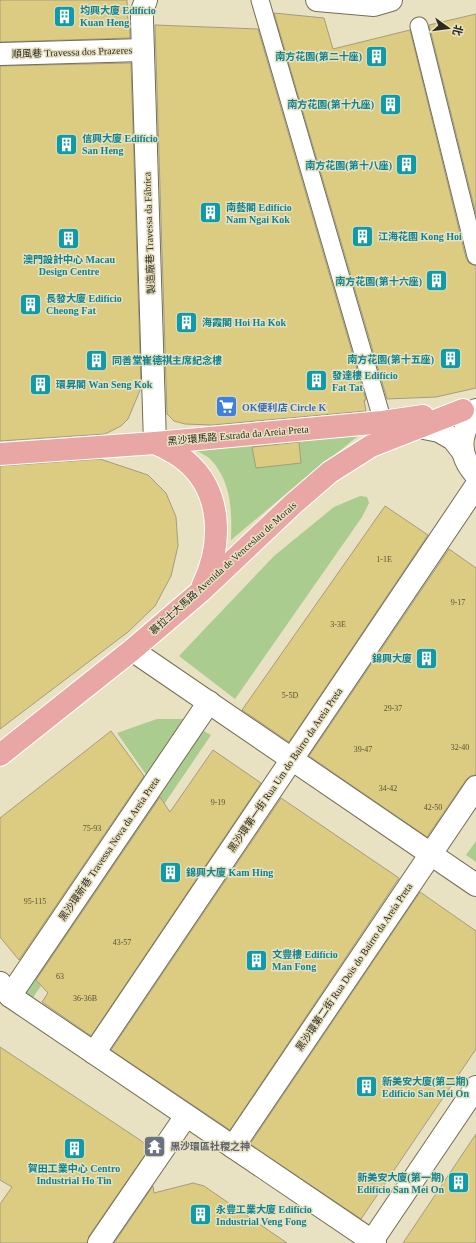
<svg xmlns="http://www.w3.org/2000/svg" width="476" height="1243" viewBox="0 0 476 1243" font-family="'Times New Roman','Noto Sans SC',serif">
<rect width="100%" height="100%" fill="#e8e1c2"/>
<!-- green -->
<g fill="#aacc8e">
<path d="M358,436L292,489L231,540C232,512 232,484 212,461C208,456 200,453 194,449Z"/>
<polygon points="360,496 367,497 369,503 362,517 235,699 179,656 274,556 334,507"/>
<polygon points="157,719 183,719 211,735 32,999 16,988 152,783 117,733"/>
<polygon points="476,841 476,862 466,855"/>
</g>
<!-- building -->
<g fill="#dccc81" stroke="#a39d80">
<polygon points="0,0 127,0 128,24 130,24 130,38 0,42"/>
<polygon points="274,13 324,18 333,49 410,30 466,258 469,263 476,266 476,388 436,397 387,399"/>
<polygon points="476,14 476,214 429,25"/>
<polygon points="155,25 258,29 366,400 364,400 366,411 212,425 185,424 174,421 167,414"/>
<polygon points="131,63 141,388 128,419 121,426 105,434 0,441 0,66"/>
<polygon points="299,442 301,463 256,468 252,447"/>
<polygon points="100,459 148,475 166,493 176,517 178,546 171,576 155,606 128,632 0,729 0,466"/>
<polygon points="385,506 428,535 289,742 242,710"/>
<polygon points="449,549 476,568 476,775 470,776 466,780 427,837 309,756"/>
<polygon points="111,731 144,776 19,960 0,937 0,818"/>
<polygon points="213,750 261,783 91,1036 42,1002 48,993 36,980 160,797 170,812"/>
<polygon points="281,798 399,878 230,1130 111,1050"/>
<polygon points="420,892 476,931 476,1049 361,1219 250,1144"/>
<polygon points="0,1047 140,1140 146,1145 149,1149 89,1236 87,1243 0,1243 0,1204 12,1187 0,1180"/>
<polygon points="476,1134 476,1243 403,1243"/>
<polygon points="193,1183 204,1186 287,1243 114,1243 153,1186 154,1193"/>
</g>
<g fill="none" stroke-linecap="round" stroke-linejoin="round">
<defs>
<g id="service">
<polyline points="260,0 383,422"/>
<polyline points="419,26 476,256"/>
</g>
<polyline id="pedestrian" points="10,996 209,702"/>
<g id="minor">
<polyline points="146,0 142,11 142,20 155,443"/>
<polyline points="317,0 374,5 391,0"/>
<polyline points="0,54 143,50"/>
<path d="M476,410C460,433 456,453 476,475"/>
<polyline points="419,427 439,431 453,439 463,452"/>
<polyline points="132,650 476,885"/>
<polyline points="94,1053 476,486"/>
<polyline points="233,1147 476,787"/>
<polyline points="372,1241 476,1087"/>
<polyline points="99,1243 186,1116"/>
</g>
<polyline id="tertiary" points="0,983 10,996 375,1243"/>
<g id="primary">
<path d="M155,443C166,448 178,454 187,462C223,493 222,546 203,585"/>
<polyline points="0,454 155,443 383,422 423,416"/>
<polyline points="0,755 132,650 200,592 293,504 330,472 371,446 463,410"/>
</g>
</defs>
<!-- service casing -->
<use href="#service" stroke="#746e52" stroke-width="19"/>
<!-- pedestrian casing -->
<use href="#pedestrian" stroke="#746e52" stroke-width="24"/>
<!-- minor casing -->
<use href="#minor" stroke="#746e52" stroke-width="24"/>
<!-- tertiary casing -->
<use href="#tertiary" stroke="#746e52" stroke-width="24"/>
<!-- primary casing -->
<use href="#primary" stroke="#fff" stroke-width="24"/>
<!-- service -->
<use href="#service" stroke="#fff" stroke-width="17"/>
<!-- pedestrian -->
<use href="#pedestrian" stroke="#fff" stroke-width="22"/>
<!-- minor -->
<use href="#minor" stroke="#fff" stroke-width="22"/>
<!-- tertiary -->
<use href="#tertiary" stroke="#fff" stroke-width="22"/>
<!-- primary -->
<use href="#primary" stroke="#e8a7a4" stroke-width="22"/>
</g>
<!-- icons -->
<defs>
<symbol id="building-square" viewBox="-11 -11 22 22"><rect x="-9" y="-9" width="18" height="18" rx="4" fill="#0f9aa8" stroke="#e8e1c2"/><path d="M-4-6H4V6H1V3H-1V6H-4ZM-2.5-4.3h1.7v1.8h-1.7ZM.8-4.3h1.7v1.8H.8ZM-2.5-1h1.7V.8h-1.7ZM.8-1h1.7V.8H.8Z" fill="#fff"/></symbol>
<symbol id="supermarket-square" viewBox="-11 -11 22 22"><rect x="-9" y="-9" width="18" height="18" rx="4" fill="#3f7fe0" stroke="#e8e1c2"/><path d="M-6-5.5h2.5l.6 2H6L4.5 2H-2.5L-4.4-4H-6ZM-1.5 3.2a1.3 1.3 0 1 0 .1 0ZM3 3.2a1.3 1.3 0 1 0 .1 0Z" fill="#fff"/></symbol>
<symbol id="temple-square" viewBox="-11 -11 22 22"><rect x="-9" y="-9" width="18" height="18" rx="4" fill="#6b7280" stroke="#e8e1c2"/><path d="M0-6L5-2H3V0L6.5 2.5H4V6H1.5V3h-3V6H-4V2.5H-6.5L-3 0V-2H-5Z" fill="#fff"/></symbol>
</defs>
<g fill-rule="evenodd">
<use href="#building-square" x="52" y="4" width="25" height="25"/>
<use href="#building-square" x="364" y="44" width="25" height="25"/>
<use href="#building-square" x="378" y="92" width="25" height="25"/>
<use href="#building-square" x="54" y="132" width="25" height="25"/>
<use href="#building-square" x="394" y="152" width="25" height="25"/>
<use href="#building-square" x="198" y="200" width="25" height="25"/>
<use href="#building-square" x="350" y="224" width="25" height="25"/>
<use href="#building-square" x="56" y="226" width="25" height="25"/>
<use href="#building-square" x="424" y="268" width="25" height="25"/>
<use href="#building-square" x="18" y="292" width="25" height="25"/>
<use href="#building-square" x="174" y="310" width="25" height="25"/>
<use href="#building-square" x="438" y="346" width="25" height="25"/>
<use href="#building-square" x="84" y="348" width="25" height="25"/>
<use href="#building-square" x="304" y="368" width="25" height="25"/>
<use href="#building-square" x="28" y="372" width="25" height="25"/>
<use href="#supermarket-square" x="214" y="394" width="25" height="25"/>
<use href="#building-square" x="414" y="646" width="25" height="25"/>
<use href="#building-square" x="158" y="860" width="25" height="25"/>
<use href="#building-square" x="244" y="948" width="25" height="25"/>
<use href="#building-square" x="354" y="1074" width="25" height="25"/>
<use href="#temple-square" x="142" y="1134" width="25" height="25"/>
<use href="#building-square" x="62" y="1136" width="25" height="25"/>
<use href="#building-square" x="446" y="1170" width="25" height="25"/>
<use href="#building-square" x="188" y="1202" width="25" height="25"/>
</g>
<g text-anchor="middle" dominant-baseline="central" stroke-width="3" stroke-linejoin="round" paint-order="stroke">
<!-- number labels -->
<g font-size="8" fill="#585237">
<text x="384" y="559">1-1E</text>
<text x="458" y="602">9-17</text>
<text x="338" y="624">3-3E</text>
<text x="290" y="695">5-5D</text>
<text x="393" y="708">29-37</text>
<text x="460" y="747">32-40</text>
<text x="363" y="749">39-47</text>
<text x="388" y="788">34-42</text>
<text x="218" y="802">9-19</text>
<text x="433" y="807">42-50</text>
<text x="92" y="828">75-93</text>
<text x="35" y="901">95-115</text>
<text x="122" y="942">43-57</text>
<text x="60" y="976">63</text>
<text x="85" y="998">36-36B</text>
</g>
<!-- culture labels -->
<g font-size="10" font-weight="bold" fill="#0d838f" stroke="#e8e1c2" text-anchor="start">
<text x="80" y="10">均興大廈 Edifício<tspan x="80" dy="12">Kuan Heng</tspan></text>
<text x="362" y="56" text-anchor="end">南方花園(第二十座)</text>
<text x="374" y="104" text-anchor="end">南方花園(第十九座)</text>
<text x="82" y="138">信興大廈 Edifício<tspan x="82" dy="12">San Heng</tspan></text>
<text x="392" y="165" text-anchor="end">南方花園(第十八座)</text>
<text x="226" y="207">南藝閣 Edifício<tspan x="226" dy="12">Nam Ngai Kok</tspan></text>
<text x="378" y="236">江海花園 Kong Hoi</text>
<text x="69" y="259" text-anchor="middle">澳門設計中心 Macau<tspan x="69" dy="12">Design Centre</tspan></text>
<text x="422" y="281" text-anchor="end">南方花園(第十六座)</text>
<text x="46" y="298">長發大廈 Edifício<tspan x="46" dy="12">Cheong Fat</tspan></text>
<text x="202" y="322">海霞閣 Hoi Ha Kok</text>
<text x="434" y="359" text-anchor="end">南方花園(第十五座)</text>
<text x="112" y="360">同善堂崔德祺主席紀念樓</text>
<text x="332" y="375">發達樓 Edifício<tspan x="332" dy="12">Fat Tat</tspan></text>
<text x="56" y="384">環昇閣 Wan Seng Kok</text>
<text x="412" y="658" text-anchor="end">錦興大廈</text>
<text x="186" y="872">錦興大廈 Kam Hing</text>
<text x="272" y="954">文豐樓 Edifício<tspan x="272" dy="12">Man Fong</tspan></text>
<text x="382" y="1081">新美安大廈(第二期)<tspan x="382" dy="12">Edifício San Mei On</tspan></text>
<text x="74" y="1168" text-anchor="middle">賀田工業中心 Centro<tspan x="74" dy="12">Industrial Ho Tin</tspan></text>
<text x="444" y="1177" text-anchor="end">新美安大廈(第一期)<tspan x="444" dy="12">Edifício San Mei On</tspan></text>
<text x="216" y="1209">永豐工業大廈 Edifício<tspan x="216" dy="12">Industrial Veng Fong</tspan></text>
</g>
<!-- street labels -->
<g font-size="10" fill="#2c291e" stroke="#e8e1c2">
<text transform="translate(72 52) rotate(-2)">順風巷 Travessa dos Prazeres</text>
<text transform="translate(149 233) rotate(-92)">製造廠巷 Travessa da Fábrica</text>
<text transform="translate(238 435) rotate(-5)">黑沙環馬路 Estrada da Areia Preta</text>
<text transform="translate(223 568) rotate(-42)">慕拉士大馬路 Avenida de Venceslau de Morais</text>
<text transform="translate(285 770) rotate(-56)">黑沙環第一街 Rua Um do Bairro da Areia Preta</text>
<text transform="translate(109 849) rotate(-56)">黑沙環新巷 Travessa Nova da Areia Preta</text>
<text transform="translate(354 967) rotate(-56)">黑沙環第二街 Rua Dois do Bairro da Areia Preta</text>
</g>
<!-- shop labels -->
<g font-size="10" font-weight="bold" fill="#366cbe" stroke="#e8e1c2" text-anchor="start">
<text x="242" y="407">OK便利店 Circle K</text>
</g>
<!-- worship labels -->
<g font-size="10" font-weight="bold" fill="#5b616d" stroke="#e8e1c2" text-anchor="start">
<text x="170" y="1146">黑沙環區社稷之神</text>
</g>
</g>
<!-- north arrow -->
<g transform="translate(448 28) rotate(104)" stroke="#e8e1c2" stroke-width="3" paint-order="stroke">
<path d="M0-3L7 15L0 10L-7 15Z" fill="#2c291e"/>
<text y="-6" font-size="11" font-weight="bold" text-anchor="middle" fill="#2c291e">北</text>
</g>
</svg>
